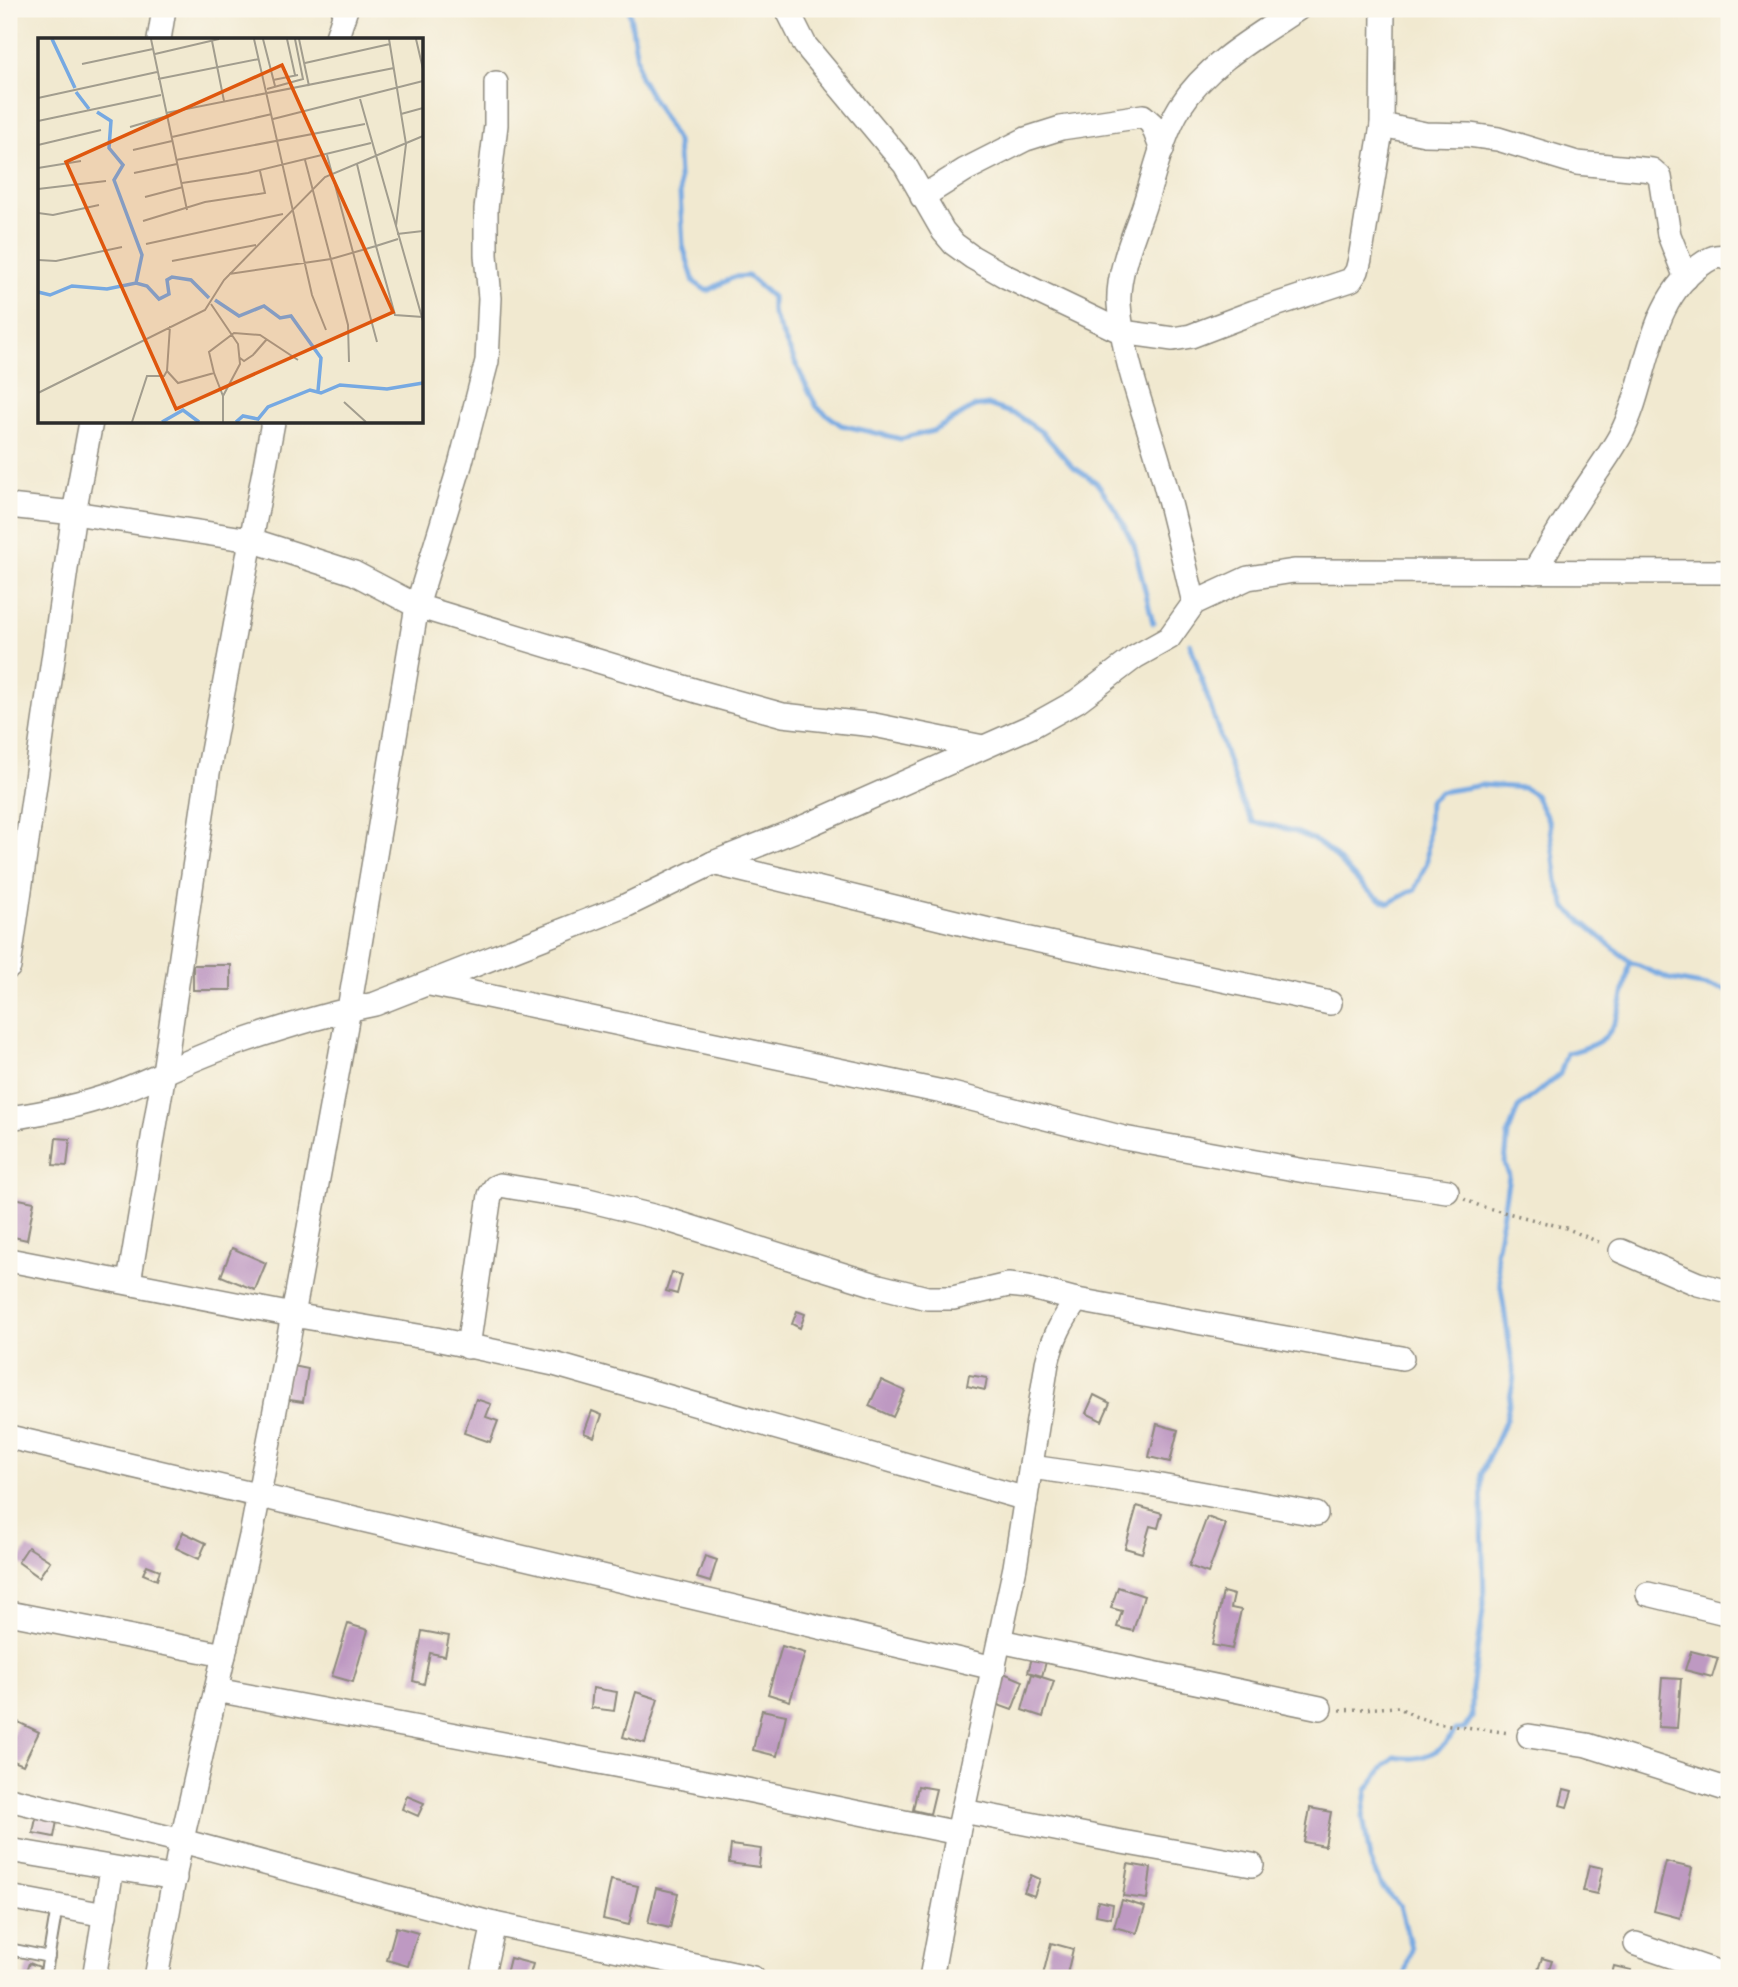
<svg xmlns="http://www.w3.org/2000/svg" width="1738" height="1987" viewBox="0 0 1738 1987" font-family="'Patrick Hand',sans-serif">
<rect width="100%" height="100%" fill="#fbf7ec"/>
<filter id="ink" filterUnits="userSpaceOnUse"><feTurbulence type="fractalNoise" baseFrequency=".0143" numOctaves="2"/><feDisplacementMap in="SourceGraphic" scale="14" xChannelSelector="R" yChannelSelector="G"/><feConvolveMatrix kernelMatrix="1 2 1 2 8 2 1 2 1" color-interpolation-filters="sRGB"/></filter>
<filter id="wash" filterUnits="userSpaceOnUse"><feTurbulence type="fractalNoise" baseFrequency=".00686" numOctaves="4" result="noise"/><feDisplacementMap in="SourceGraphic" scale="28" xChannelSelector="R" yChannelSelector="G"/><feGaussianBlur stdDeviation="1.57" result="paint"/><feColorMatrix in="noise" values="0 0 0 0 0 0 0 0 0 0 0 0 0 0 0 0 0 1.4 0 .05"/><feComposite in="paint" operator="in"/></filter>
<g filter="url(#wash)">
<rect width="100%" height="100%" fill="#f1e9d0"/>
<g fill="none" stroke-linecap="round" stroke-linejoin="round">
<!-- stream -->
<g stroke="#76a9e2" stroke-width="5">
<polyline points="629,9 640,77 677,141 683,246 694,282 707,291 734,277 748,276 772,297 772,312 809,392 817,407 841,425 901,439 933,431 974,407 988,405 1017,415 1043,433 1072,466 1096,482 1116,510 1134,545 1153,623"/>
<path d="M1190,643L1240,798L1253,822C1275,825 1296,830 1315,841C1343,856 1358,892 1389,903L1415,889L1427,862L1429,801L1440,792L1483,785L1524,788L1535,795L1549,822L1557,881L1566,908L1630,962L1669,979L1729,990"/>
<path d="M1404,1978L1411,1948L1400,1906L1381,1886L1370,1859L1363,1817L1367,1790L1384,1767L1395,1757C1420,1762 1443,1753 1455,1730L1464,1729L1472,1717V1689L1484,1604L1481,1474L1506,1419L1514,1377L1496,1253L1509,1176L1505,1163L1508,1134L1518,1108L1560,1074L1567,1053C1580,1050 1598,1045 1607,1035C1621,1019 1625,982 1630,962"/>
</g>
</g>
<g id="blocks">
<!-- building -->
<g fill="#be99c2">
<rect x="193" y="965" width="38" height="25"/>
<polygon points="56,1138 70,1139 67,1166 53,1165"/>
<polygon points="9,1197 34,1202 27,1240 9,1236"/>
<polygon points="232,1248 266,1263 255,1290 221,1276"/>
<polygon points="672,1272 682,1275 677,1294 666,1291"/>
<polygon points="797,1311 805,1314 800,1328 792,1324"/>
<polygon points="288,1365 308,1369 303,1402 283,1399"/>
<polygon points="969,1375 987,1378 985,1390 967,1386"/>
<polygon points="881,1380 905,1391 893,1417 869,1406"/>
<polygon points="1094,1395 1110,1403 1102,1421 1086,1413"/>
<polygon points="476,1399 491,1404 486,1417 498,1421 490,1442 464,1433"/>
<polygon points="592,1411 602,1415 594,1437 584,1433"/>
<polygon points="1157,1424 1178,1430 1170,1462 1149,1457"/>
<polygon points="1137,1506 1162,1513 1158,1528 1150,1526 1142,1553 1125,1548"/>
<polygon points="1207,1517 1226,1524 1208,1573 1189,1566"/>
<polygon points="183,1532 206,1543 199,1559 176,1548"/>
<polygon points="28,1547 50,1561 39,1577 18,1562"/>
<polygon points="705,1556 717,1560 710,1582 697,1578"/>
<polygon points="147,1565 160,1570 157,1580 143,1574"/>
<polygon points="1118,1587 1144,1596 1133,1631 1117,1627 1122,1611 1111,1608"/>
<polygon points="1223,1592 1234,1595 1231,1608 1241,1610 1232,1649 1212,1645"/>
<polygon points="348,1624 368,1630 353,1682 332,1676"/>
<polygon points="422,1631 449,1636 445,1656 430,1653 424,1684 413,1681"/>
<polygon points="782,1646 805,1653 790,1701 768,1694"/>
<polygon points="1034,1651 1048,1655 1042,1676 1028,1672"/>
<polygon points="1691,1651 1718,1658 1712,1677 1685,1670"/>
<polygon points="999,1671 1023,1681 1012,1710 987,1701"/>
<polygon points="1032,1674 1054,1681 1043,1717 1022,1710"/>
<polygon points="1662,1678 1681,1679 1677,1728 1658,1727"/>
<polygon points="593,1688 617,1692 614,1711 591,1708"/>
<polygon points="636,1692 658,1699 645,1743 623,1737"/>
<polygon points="762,1710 786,1715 777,1756 753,1750"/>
<polygon points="18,1722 39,1732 23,1765 9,1759 9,1742"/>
<polygon points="918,1786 936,1789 930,1814 913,1810"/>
<polygon points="1564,1789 1572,1791 1567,1807 1560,1805"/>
<polygon points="407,1796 424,1803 418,1816 402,1809"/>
<polygon points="1310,1808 1331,1812 1325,1846 1304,1842"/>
<polygon points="37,1813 58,1816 54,1837 33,1833"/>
<polygon points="731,1845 761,1849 759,1867 729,1863"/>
<polygon points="1666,1862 1692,1868 1680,1918 1654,1911"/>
<polygon points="1128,1864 1151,1868 1147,1899 1123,1896"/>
<polygon points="1589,1865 1603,1868 1597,1894 1583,1891"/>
<polygon points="1031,1875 1040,1879 1034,1896 1024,1892"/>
<polygon points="611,1880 638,1886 629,1925 603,1919"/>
<polygon points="656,1888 678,1893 670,1928 648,1923"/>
<polygon points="1122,1900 1145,1907 1137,1933 1114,1927"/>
<polygon points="1098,1901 1113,1904 1111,1918 1096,1915"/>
<polygon points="396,1927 418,1933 408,1966 387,1960"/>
<polygon points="1051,1943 1073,1949 1066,1978 1043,1975"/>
<polygon points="510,1958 533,1964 529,1978 505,1978"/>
<polygon points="1542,1958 1552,1961 1547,1976 1537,1973"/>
<polygon points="29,1963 40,1967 35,1978 24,1978"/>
<polygon points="1614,1966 1631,1970 1630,1978 1611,1978"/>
</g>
</g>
</g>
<g filter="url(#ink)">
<use href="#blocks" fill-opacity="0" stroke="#8e8a7e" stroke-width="2"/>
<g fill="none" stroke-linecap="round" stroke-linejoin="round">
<defs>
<g id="service">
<polyline points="9,1949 49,1957"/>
<polyline points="45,1978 57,1907"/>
</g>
<g id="minor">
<polyline points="787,9 805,45 905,165 943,231 954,244 972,257 1007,277 1122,332 1173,339 1191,336 1254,312 1351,280 1357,271 1360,259 1382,125"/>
<polyline points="1383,9 1382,125 1425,134 1469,135 1498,139 1577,163 1652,170 1660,177 1669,235 1686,278"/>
<polyline points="159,40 164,9"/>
<polyline points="336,40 346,9"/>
<polyline points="922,197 965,170 1026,139 1061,128 1143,116 1152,124 1162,150"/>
<polyline points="9,506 74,513 251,540 354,573 417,606 700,692 783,715 874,725 983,747"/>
<path d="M1534,572C1549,547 1563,523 1579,499C1592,478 1608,458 1620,436C1650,380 1645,300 1705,262C1712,257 1721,254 1729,259"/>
<path d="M1194,603C1181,550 1170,496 1153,443C1139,397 1122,353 1119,304C1117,275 1132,239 1142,212C1154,178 1161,138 1180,107C1207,64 1257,36 1298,9"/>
<polyline points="713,863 993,931 1330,1003"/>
<polyline points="9,967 74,513 91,422"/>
<polyline points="430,984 952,1094 1124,1138 1305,1171 1447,1191"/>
<path d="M9,1118C44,1113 79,1106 113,1094C151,1080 188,1060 226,1047C274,1030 325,1014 375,1004L625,906L713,863L806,826L1034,725L1077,701L1135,657L1169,638L1194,603L1248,578L1294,571L1729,572"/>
<polyline points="1621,1251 1698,1284 1729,1292"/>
<polyline points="9,1260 293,1315 436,1339 554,1364 1026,1499"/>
<polyline points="129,1282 164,1072 208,773 273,422"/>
<polyline points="468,1347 490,1195 495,1187 500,1185 584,1199 665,1219 879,1286 927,1298 953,1298 1008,1285 1028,1287 1077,1300 1251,1332 1402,1358"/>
<polyline points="9,1437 994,1668"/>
<polyline points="1031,1467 1144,1483 1316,1514"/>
<polyline points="1648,1594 1729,1614"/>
<polyline points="9,1613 224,1655"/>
<polyline points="1000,1641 1320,1708"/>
<polyline points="216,1690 737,1788 958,1833"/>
<polyline points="1529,1736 1587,1745 1729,1790"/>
<polyline points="9,1799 182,1841 494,1924 753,1978"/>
<polyline points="963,1811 1122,1842 1252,1865"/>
<polyline points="9,1850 175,1878"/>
<polyline points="9,1897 105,1915"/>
<polyline points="1636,1944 1729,1976"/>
<polyline points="94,1978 112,1869"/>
<polyline points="156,1978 178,1857 251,1536 293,1315 349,1009 417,606 460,465 487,361 490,298 486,255 486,209 496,125 496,83"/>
<polyline points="482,1978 494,1924"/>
<path d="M931,1978L958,1833L1015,1567L1047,1363C1053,1338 1062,1320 1077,1300"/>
</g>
</defs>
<!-- service casing -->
<use href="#service" stroke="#8e8a7e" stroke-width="14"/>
<!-- minor casing -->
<use href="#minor" stroke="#8e8a7e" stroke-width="26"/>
<!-- path -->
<g stroke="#8e8a7e" stroke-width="3.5" stroke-dasharray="2 5" stroke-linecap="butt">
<polyline points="1464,1199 1480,1206 1566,1228 1603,1244"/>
<polyline points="1340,1710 1398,1707 1414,1716 1436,1723 1510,1733"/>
</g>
<!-- service -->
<use href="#service" stroke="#fff" stroke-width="10"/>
<!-- minor -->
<use href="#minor" stroke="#fff" stroke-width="23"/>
</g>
</g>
<!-- overview -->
<g transform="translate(38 38)">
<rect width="385" height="385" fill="#f1e9d0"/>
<path fill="none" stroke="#76a9e2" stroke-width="3.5" d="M14,1L37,50M38,54L51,71M59,74L73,83L71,110L85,127L76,142L104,217L98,245M0,254L12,257L34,248L69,251L98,245L109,248L121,261L131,256L129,242L134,239L153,242L171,260M177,262L201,278L226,268L242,280L253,278L283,320L280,353M124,384L145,372L161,384M198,384L205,378L220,381L230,369L272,352L283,355L302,347L349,351L385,345"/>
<path fill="none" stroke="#a29d8e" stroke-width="2" d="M113,1L149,172M216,1L274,257L288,292M225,1L237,48M249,1L257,37M261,1L271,48M351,1L368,106L358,188M378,1L385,31M174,3L186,63M117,16L181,1M267,25L352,6M44,26L115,11M120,41L221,21M235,42L260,37M229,51L265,41L257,1M0,60L119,34M322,61L385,283M128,75L356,30M363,76L385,70M235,81L385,43M0,83L123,57M92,89L129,78M134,99L234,76M0,107L63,92M95,112L134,103M289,117L339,304M138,122L327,86M267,122L310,287L311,324M0,130L43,123M96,135L139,126M144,145L210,135L333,105M0,151L68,143M107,159L145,149M0,175L15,177L61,167M105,183L167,164L227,155L222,133M359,196L385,193M360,201L338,208L357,277L385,279M108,206L245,176M0,222L18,223L84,209M134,223L218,207M191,236L293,221L338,208L319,126M173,266L200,306L202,326L185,358V384M202,320L206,323L215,317L229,301M129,333L140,345L176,335L185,358M176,335L171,314L196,295L222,297L260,322M0,355L167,272L186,242L287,139L385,98M306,364L328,384M94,384L109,338H126L129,333L132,288"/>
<path fill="#df570e" fill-opacity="0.15" stroke="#df570e" stroke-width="3.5" d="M244,27L355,274L138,371L28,124Z"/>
<rect width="385" height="385" fill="none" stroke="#2b2b2b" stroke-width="3.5"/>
</g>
<!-- margin -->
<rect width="1738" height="1987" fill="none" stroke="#fbf7ec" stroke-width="35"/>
</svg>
